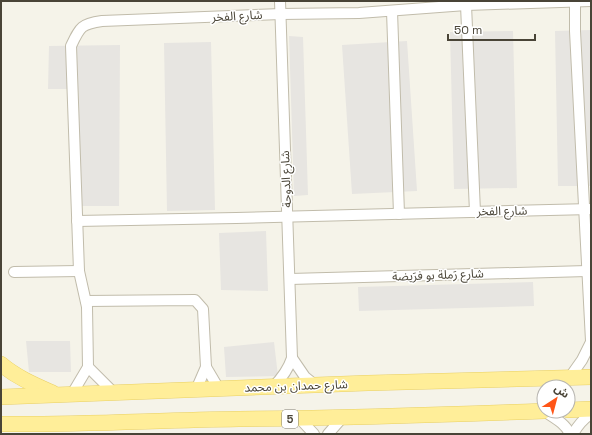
<svg xmlns="http://www.w3.org/2000/svg" width="592" height="435" viewBox="0 0 592 435" font-family="'Space Grotesk','Noto Sans Arabic',sans-serif">
<rect width="100%" height="100%" fill="#f5f3e9"/>
<!-- parking -->
<g fill="#e7e5e1">
<polygon points="591,30 591,186 558,186 555,31"/>
<polygon points="513,31 517,188 454,189 450,32"/>
<polygon points="289,36 303,37 308,195 294,196"/>
<polygon points="407,41 417,191 352,194 342,45"/>
<polygon points="211,42 215,210 167,211 164,43"/>
<polygon points="120,45 119,206 81,206 78,89 48,89 49,46"/>
<polygon points="266,231 268,291 221,290 219,233"/>
<polygon points="533,282 534,306 359,311 358,287"/>
<polygon points="26,341 70,341 71,372 29,372"/>
<polygon points="274,342 278,376 226,377 224,347"/>
</g>
<g fill="none" stroke-linecap="round" stroke-linejoin="round">
<defs>
<g id="minor">
<polyline points="575,1 575,31 591,341"/>
<polyline points="466,5 475,212"/>
<polyline points="392,11 399,214"/>
<polyline points="77,221 236,218 591,209"/>
<polyline points="14,272 79,271"/>
<polyline points="290,279 587,271"/>
<polyline points="86,301 195,300 203,309 206,367 196,390"/>
<polyline points="292,358 305,377 315,385"/>
<polyline points="88,367 114,393"/>
<polyline points="206,367 219,389"/>
<polyline points="570,377 582,360 591,342"/>
<path d="M273,387C282,378 288,370 292,358L280,1"/>
<path d="M72,394L88,367L87,307L79,271L71,46C80,27 81,24 102,21L281,14L359,13L466,5L591,1"/>
<path d="M544,411C554,418 565,423 570,434"/>
<polyline points="300,419 314,434"/>
<polyline points="328,434 342,418"/>
<path d="M573,434C578,425 583,419 591,414"/>
</g>
<g id="primary">
<path d="M1,364C16,377 35,385 53,393"/>
<polyline points="1,397 368,383 591,377"/>
<polyline points="568,410 591,409"/>
<path d="M1,424C81,425 160,420 239,419C341,418 442,415 544,411"/>
</g>
</defs>
<!-- minor casing -->
<use href="#minor" stroke="#c1bcab" stroke-width="12"/>
<!-- primary casing -->
<use href="#primary" stroke="#e9d064" stroke-width="16"/>
<!-- minor -->
<use href="#minor" stroke="#fff" stroke-width="10"/>
<!-- primary -->
<use href="#primary" stroke="#fe9" stroke-width="15"/>
</g>
<g text-anchor="middle" dominant-baseline="central" stroke-width="3" stroke-linejoin="round" paint-order="stroke">
<!-- shield labels -->
<rect fill="#fff" stroke="#807c73" stroke-width="1" x="282" y="410" width="16" height="18" rx="3"/>
<g font-size="11" font-weight="bold" fill="#494437">
<text x="290" y="419">5</text>
</g>
<!-- street labels -->
<g font-size="12" fill="#494437" stroke="#fff">
<text transform="translate(237 16) rotate(-3)">شارع الفخر</text>
<text transform="translate(286 179) rotate(-92)">شارع الدوحة</text>
<text transform="translate(502 211) rotate(-1)">شارع الفخر</text>
<text transform="translate(438 275) rotate(-2)">شارع رَملة بو فرَيضة</text>
<text transform="translate(296 386) rotate(-2)">شارع حمدان بن محمد</text>
</g>
</g>
<!-- border -->
<rect width="592" height="435" fill="none" stroke="#494437" stroke-width="4"/>
<!-- north arrow -->
<g transform="translate(556 399) rotate(36)"><circle r="19" fill="#ffffff" stroke="#b6b4af"/>
<path d="M0-3L7 15L0 10L-7 15Z" fill="#ff5517"/>
<text y="-6" font-size="11" font-weight="bold" text-anchor="middle" fill="#494437">ش</text>
</g>
<!-- scale -->
<path d="M448 34v6h87v-6" fill="none" stroke="#494437" stroke-width="2"/>
<text x="454" y="34" font-size="12" fill="#494437" stroke="#ffffff" stroke-width="3" paint-order="stroke">50 m</text>
</svg>
